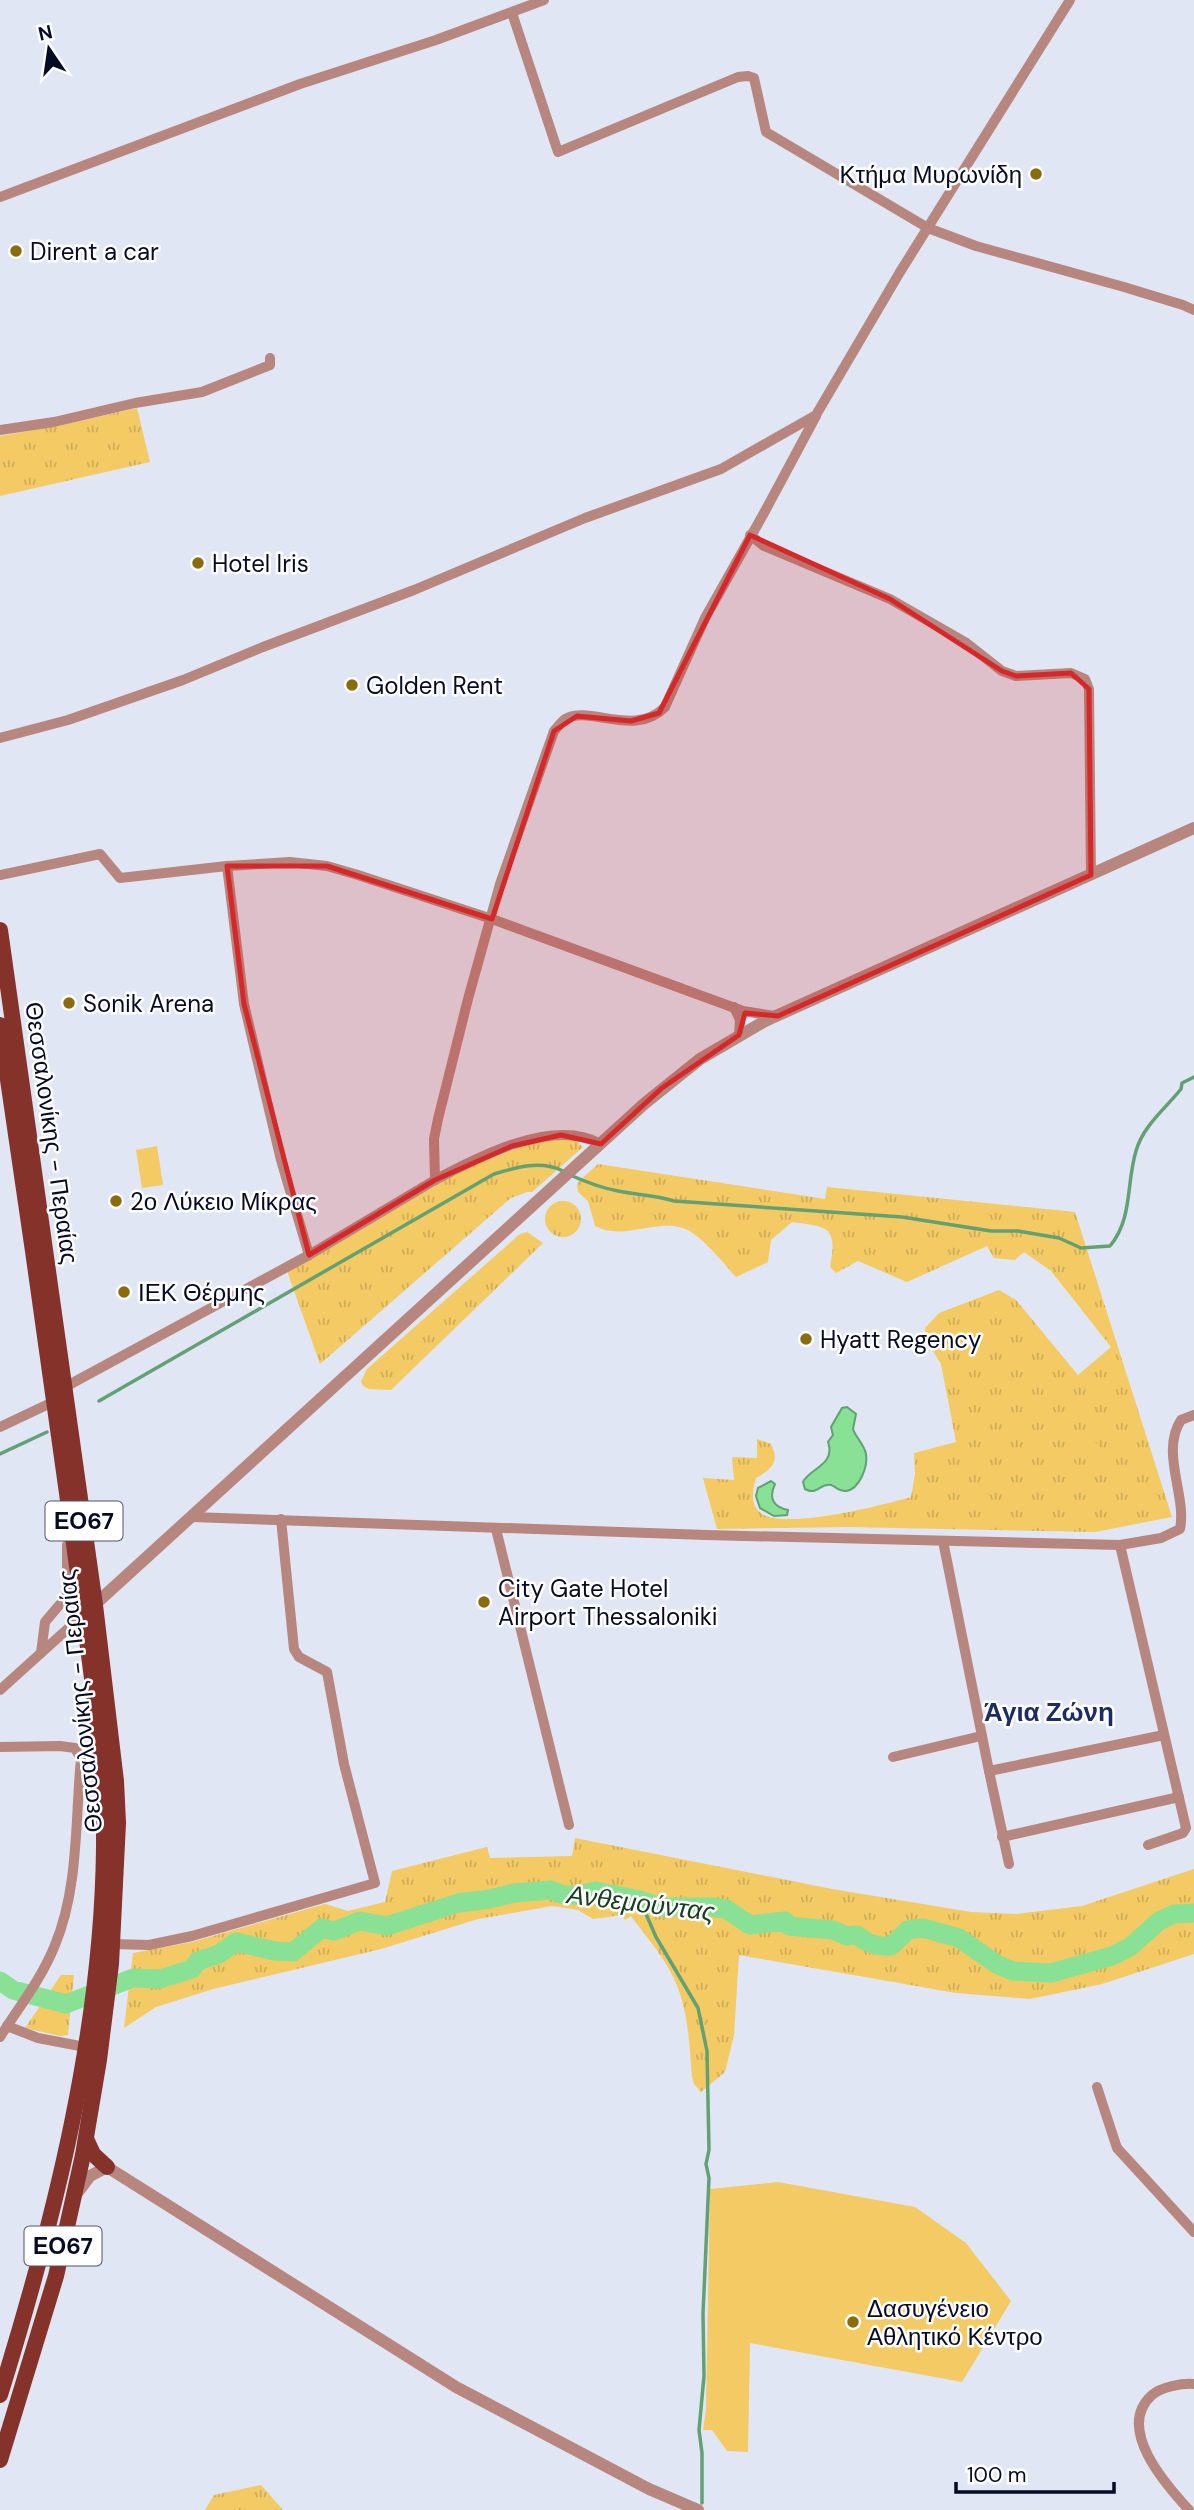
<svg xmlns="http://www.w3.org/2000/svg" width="1194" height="2510" viewBox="0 0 1194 2510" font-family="'DM Sans',sans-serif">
<defs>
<pattern id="grass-tufts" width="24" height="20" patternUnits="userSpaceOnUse" patternTransform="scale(1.75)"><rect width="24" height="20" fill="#f3ca64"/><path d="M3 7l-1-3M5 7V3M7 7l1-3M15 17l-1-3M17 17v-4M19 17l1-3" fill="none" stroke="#cfac57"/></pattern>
</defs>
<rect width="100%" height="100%" fill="#e0e6f4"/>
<!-- grass -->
<g fill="url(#grass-tufts)">
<polygon points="137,408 150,462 0,496 0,436 62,425"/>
<polygon points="573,1138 583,1147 532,1192 527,1192 511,1198 320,1364 287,1271 466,1168 539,1140"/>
<path d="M598,1164L825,1199L827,1187L1075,1212L1172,1517L1095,1532L849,1527L717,1529L703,1478L734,1480L732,1457L757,1458V1439L771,1444C780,1462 772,1469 756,1478C752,1492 749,1509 766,1516C795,1527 880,1506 911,1497L915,1474L914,1453L956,1442L941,1364L927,1342L925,1328L939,1313L999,1290L1016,1300L1078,1375L1111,1347L1051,1271L1024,1252L1015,1260L994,1258L987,1246L907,1282L858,1261L836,1273L830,1267C838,1226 828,1227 792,1222L771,1240L768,1262L736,1277C723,1263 701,1234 683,1228C655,1219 624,1241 595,1226L588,1201L578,1192L577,1183Z"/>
<circle cx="563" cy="1219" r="18"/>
<polygon points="527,1232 543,1243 391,1390 369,1389 363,1386 361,1381 367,1369 520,1234"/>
<path d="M575,1838L832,1889L971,1912L1016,1914L1082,1906L1194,1869V1954L1102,1984L1030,1999L956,1993L739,1955L734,2035L725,2072L701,2092L694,2084L692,2076C689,2039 688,2002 669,1969C659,1951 644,1934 631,1916L625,1920L622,1915L593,1919L578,1910L552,1906L478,1919L381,1949L213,1989L156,2007L124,2028L133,1953L192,1942L325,1904L348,1911L385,1902L392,1871L487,1847L490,1858L572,1856Z"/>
<polygon points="61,1975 74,1975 68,2035 60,2036 25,2028"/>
<polygon points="261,2485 283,2510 205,2510 214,2495"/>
</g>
<!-- garden -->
<g fill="#f3ca64">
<polygon points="157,1146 163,1185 142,1188 136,1150"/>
<polygon points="1093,1440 1119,1466 1107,1477 1081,1451"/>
<polygon points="1071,1459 1097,1485 1085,1496 1060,1469"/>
<polygon points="778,2182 915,2207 966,2243 1011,2301 962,2382 750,2343 748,2452 727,2451 712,2430 703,2430 706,2410 710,2189"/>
</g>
<!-- water -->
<g fill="#89e195" stroke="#61a173" stroke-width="2">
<path d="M847,1407L856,1414L853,1429C856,1438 864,1444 866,1454C868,1466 860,1489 846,1491C839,1492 837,1487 831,1485C819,1483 818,1496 805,1489L803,1482C810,1468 836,1465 828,1442L833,1435L831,1427L842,1408Z"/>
<path d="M771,1481L775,1484C768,1499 774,1507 788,1510L787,1515L774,1516L760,1508L756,1496L758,1488Z"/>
</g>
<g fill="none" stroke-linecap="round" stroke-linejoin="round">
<!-- stream -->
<g stroke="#61a173" stroke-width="3.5">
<path d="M570,1175C586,1182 601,1188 618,1191C638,1195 655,1195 674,1201L902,1217L991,1231H1018L1059,1238L1081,1248L1110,1246C1133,1218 1126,1184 1136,1151C1143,1126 1165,1109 1181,1089L1182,1083L1194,1077"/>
<path d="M99,1401L494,1174C517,1167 541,1160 563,1171"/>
<polyline points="0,1454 47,1432"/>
<polyline points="640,1900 656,1937 698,2008 707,2051 709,2150 706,2164 709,2178 703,2314 704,2376 699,2430 702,2453 702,2503"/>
</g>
<!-- river -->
<path stroke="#89e195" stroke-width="19" d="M0,1981L13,1990L66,2004L133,1978L160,1979L192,1969L198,1961L219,1954L236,1942L275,1951L293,1952L322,1928L334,1931L360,1921L387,1926L458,1903L490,1899L514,1893L551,1890L564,1895H579L596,1891L640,1900L661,1907H712L726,1909L750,1925L785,1921L789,1926L833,1930L847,1936L857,1935C868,1944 877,1947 891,1946L908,1930L923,1928L959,1938L998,1965L1013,1971L1051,1973L1112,1956L1130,1947L1159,1921L1174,1914L1194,1913"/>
<!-- minor -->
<g stroke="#b6867f" stroke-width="10">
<polyline points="512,13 558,152 738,77 748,76 754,78 766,132 928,228 976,246 1124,287 1183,305 1194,310"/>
<polyline points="0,197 300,84 436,40 544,0"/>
<polyline points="0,430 54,422 135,403 202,392 270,365 270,358"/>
<polyline points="750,535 764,546 890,599 965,642 1002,671 1016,676 1071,673 1085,679 1089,689 1091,875"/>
<polyline points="0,738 68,720 183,680 263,647 414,590 585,518 721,469 816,415 900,272 1070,0"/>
<polyline points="227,866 290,862 327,866 358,875 492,919 743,1011 774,1016"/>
<polyline points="0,875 100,854 120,878 227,866 244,1004 281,1160 309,1255"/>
<polyline points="734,1007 740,1020 739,1035"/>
<path d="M601,1144C554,1117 478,1157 435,1180L434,1139L438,1119L468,999L500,884L554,731C557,728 561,722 565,719C590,705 635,738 665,707L705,618L764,513L816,416"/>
<polyline points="65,1387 309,1255 435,1180"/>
<polyline points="0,1427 55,1401"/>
<path d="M191,1517L706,1535L1120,1545L1161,1538L1180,1529C1187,1496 1160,1452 1181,1420L1194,1415"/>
<polyline points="496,1529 569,1825"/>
<polyline points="943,1541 989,1771 1164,1735"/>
<polyline points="1120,1545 1186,1828 1183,1833 1148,1845"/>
<polyline points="41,1653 45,1622 67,1596 67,1545"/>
<polyline points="0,1690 83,1615"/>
<path d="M0,1747L60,1746L75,1748L81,1759C75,1820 79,1887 55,1945C42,1978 19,2007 0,2037"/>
<polyline points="893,1757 981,1736"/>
<polyline points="989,1771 1009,1864"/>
<polyline points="1002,1837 1179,1797"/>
<polyline points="112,1944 149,1945 192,1936 375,1883 344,1764 327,1672 299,1657 294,1649 281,1519"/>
<polyline points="7,2026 38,2038 85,2047"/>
<polyline points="1097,2087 1117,2148 1194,2232"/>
<path d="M1189,2510C1166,2485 1115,2428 1152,2395C1161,2387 1182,2383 1194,2384"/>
</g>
<!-- tertiary -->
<g stroke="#b6867f" stroke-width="12">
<polyline points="91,1608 644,1104 700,1059 765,1021 1194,828"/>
<polyline points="78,2192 90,2176 107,2167 456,2387 649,2489 698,2510"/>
</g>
<!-- primary -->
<g stroke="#85322b" stroke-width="16">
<polyline points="0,930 95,1605 116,1781 118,1823 111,1964 99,2060 83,2155 56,2276 0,2460"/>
<path d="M0,1025C25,1195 50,1366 73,1536C86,1639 105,1745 104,1848C102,2032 54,2221 0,2395"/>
<polyline points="86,2139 93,2154 107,2167"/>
</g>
</g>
<!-- marked area -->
<path fill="#d62828" fill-opacity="0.2" stroke="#d62828" stroke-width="5" stroke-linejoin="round" d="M750,535L890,599L1002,671L1016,676L1071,673L1089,689L1091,875L778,1016L745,1013L739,1035L662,1088L601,1144L561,1135L512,1146L435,1180L309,1255L244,1004L227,866H327L492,919L554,731L577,716L631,721L659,713Z"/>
<!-- markers -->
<g fill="#8b6c0c" stroke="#fff" stroke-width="2.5">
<circle cx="1036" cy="174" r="7"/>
<circle cx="16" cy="251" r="7"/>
<circle cx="198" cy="563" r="7"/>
<circle cx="352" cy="685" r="7"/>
<circle cx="69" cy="1003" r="7"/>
<circle cx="116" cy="1201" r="7"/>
<circle cx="124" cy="1292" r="7"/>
<circle cx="806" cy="1339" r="7"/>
<circle cx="484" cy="1602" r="7"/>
<circle cx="853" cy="2322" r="7"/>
</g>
<g text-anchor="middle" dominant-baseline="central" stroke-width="5" stroke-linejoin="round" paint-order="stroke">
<!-- shield labels -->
<g fill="#fff" stroke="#505466" stroke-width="2">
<rect x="45.5" y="1501.5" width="77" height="39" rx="5"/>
<rect x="24.5" y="2226.5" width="77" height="39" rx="5"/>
</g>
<g font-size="23" font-weight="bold" fill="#050b24">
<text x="84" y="1521">ΕΟ67</text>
<text x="63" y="2246">ΕΟ67</text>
</g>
<!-- poi labels -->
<g font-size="24" fill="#050b24" stroke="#fff" text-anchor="start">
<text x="1022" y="174" text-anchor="end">Κτήμα Μυρωνίδη</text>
<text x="30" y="251">Dirent a car</text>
<text x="212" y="563">Hotel Iris</text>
<text x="366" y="685">Golden Rent</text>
<text x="83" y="1003">Sonik Arena</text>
<text x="130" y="1201">2ο Λύκειο Μίκρας</text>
<text x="138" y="1292">ΙΕΚ Θέρμης</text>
<text x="820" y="1339">Hyatt Regency</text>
<text x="498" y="1588">City Gate Hotel<tspan x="498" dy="28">Airport Thessaloniki</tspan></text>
<text x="867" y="2308">Δασυγένειο<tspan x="867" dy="28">Αθλητικό Κέντρο</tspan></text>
</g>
<!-- street labels -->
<g font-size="24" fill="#050b24" stroke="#fff">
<text transform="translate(52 1133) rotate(82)">Θεσσαλονίκης - Περαίας</text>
<text transform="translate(80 1701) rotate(-96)">Θεσσαλονίκης - Περαίας</text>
</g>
<!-- neighbourhood labels -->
<g font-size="26" font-weight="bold" fill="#1b2c66" stroke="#fff">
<text x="1049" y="1712">Άγια Ζώνη</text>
</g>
<!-- water labels -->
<g font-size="26" font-style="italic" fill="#193d1f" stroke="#fff">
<text transform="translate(641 1903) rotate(7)">Ανθεμούντας</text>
</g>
</g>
<!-- north arrow -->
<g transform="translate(49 49) rotate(347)" stroke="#ffffff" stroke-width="5" paint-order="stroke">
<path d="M0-5L12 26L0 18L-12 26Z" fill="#050b24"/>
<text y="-10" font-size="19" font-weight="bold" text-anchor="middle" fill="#050b24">N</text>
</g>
<!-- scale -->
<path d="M956 2482v10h158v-10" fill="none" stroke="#050b24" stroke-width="3.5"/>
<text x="967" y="2482" font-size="21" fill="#050b24" stroke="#ffffff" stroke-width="5" paint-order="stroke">100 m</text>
</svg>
